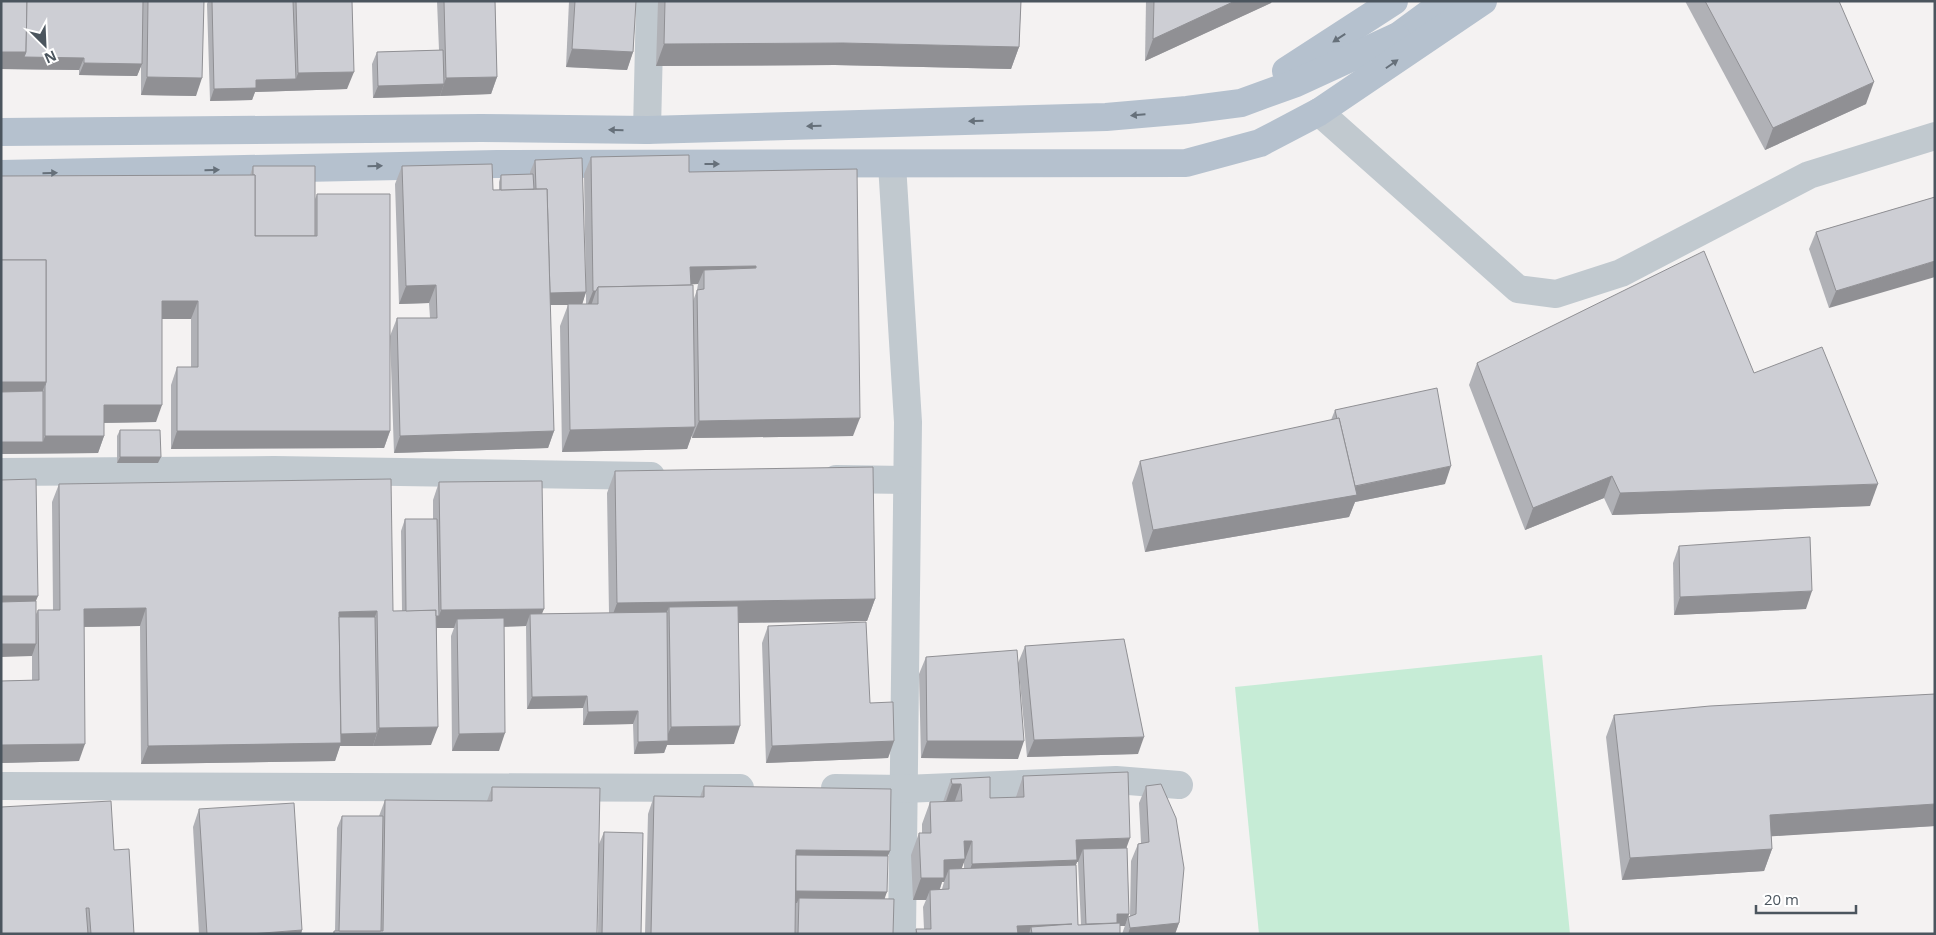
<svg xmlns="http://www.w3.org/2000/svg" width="1936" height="935" viewBox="0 0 1936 935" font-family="'Open Sans',sans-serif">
<rect width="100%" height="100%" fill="#f4f2f2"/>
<!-- green -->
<polygon fill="#c6ecd6" points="1542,655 1570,934 1259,934 1235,687"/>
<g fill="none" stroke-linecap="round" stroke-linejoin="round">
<!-- minor -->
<g stroke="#c1c9cf" stroke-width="28">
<polyline points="1319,112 1518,289 1556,294 1621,273 1809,175 1935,136"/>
<polyline points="647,130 650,1"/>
<polyline points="892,164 908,422 902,934"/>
<polyline points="1,472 274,470 651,476"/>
<polyline points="836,479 907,480"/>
<polyline points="1,786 740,788"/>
<polyline points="835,788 904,789 1116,780 1179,785"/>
</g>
<!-- major -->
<g stroke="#b5c1ce" stroke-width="28">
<polyline points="1382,48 1446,1"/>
<polyline points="1286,71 1394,1"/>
<polyline points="1,132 481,128 647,130 1106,117 1187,110 1241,103 1296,83 1396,37"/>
<polyline points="1,174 497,164 1186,163 1260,143 1319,112 1483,1"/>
</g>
</g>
<!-- wall -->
<g fill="#b0b1b6" fill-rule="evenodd">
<polygon points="1,1 204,1 196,96 141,95 141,66 137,76 79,75 79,70 1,69"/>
<polygon points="208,1 352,1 347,89 255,92 252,100 210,101 207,4"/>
<polygon points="437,1 495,1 497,77 491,94 373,98 372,64 377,52 439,50"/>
<polygon points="569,1 636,1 633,52 627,70 566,67"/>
<polygon points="658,1 1021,1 1019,47 1011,69 835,65 656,66"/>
<polygon points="1146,1 1272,1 1271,3 1145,61"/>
<polygon points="1685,1 1839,1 1866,104 1765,150"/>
<path d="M591,157L689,172L857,169L853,436L692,438V434L687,449L562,452L560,326L568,305H550L554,431L548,448L394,453L390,336L397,318H430L429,303L399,304L395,184L402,166L493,190H499V182L501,175L530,174V172L535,160L586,292L584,174ZM691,284H698L697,290L693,301ZM586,292V304H582Z"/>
<polygon points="253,166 315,199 317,194 390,431 384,448 171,449 171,385 177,367 191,367 191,319 162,319 156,422 104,423 104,436 98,453 1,454 1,176 250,175"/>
<polygon points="1935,197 1829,308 1809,249 1816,232"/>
<polygon points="1477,363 1754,373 1870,506 1612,515 1604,498 1525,530 1469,385"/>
<polygon points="1335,410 1445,484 1355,502 1349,517 1145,552 1132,483 1140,461 1331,420"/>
<polygon points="120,430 158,463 117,463 117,436"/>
<polygon points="615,471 875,599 867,621 739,623 734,744 667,745 664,753 634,754 633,724 583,725 583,708 527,709 526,626 504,627 499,751 452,751 451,636 454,628 437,628 431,745 340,746 335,761 141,764 140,626 84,627 79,761 1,763 1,681 32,680 32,656 36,601 36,614 38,610 53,610 52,502 59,484 393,611 402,611 401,531 405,519 433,519 433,500 439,482 542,614 609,613 607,493"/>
<polygon points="1679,546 1806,609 1674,615 1673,563"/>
<polygon points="768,626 870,703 894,741 888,758 766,763 762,643"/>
<polygon points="1025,646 1138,754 1027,757 1019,672 1018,759 921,758 919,674 926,657 1018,663"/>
<polygon points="1935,694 1935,826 1771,836 1772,849 1764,871 1622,880 1606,737 1614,715"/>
<path d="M1023,776L1127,848L1129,914L1125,926H1120V934H915L916,929H924L923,907L926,900H913L911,855L919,833H922V824L930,802H943L951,779L990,798L1016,797ZM1077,862H1078L1081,925H1078L1076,865ZM963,863H964V868L961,869ZM942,882H944L942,889H940Z"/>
<polygon points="704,786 888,856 885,899 893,934 645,934 648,814 654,796 700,797"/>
<polygon points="1146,786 1179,923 1175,934 1122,934 1128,917 1130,916 1131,861 1138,844 1141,843 1139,803"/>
<polygon points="492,787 597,934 333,934 334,931 335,931 337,828 342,816 379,816 385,800 487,801"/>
<polygon points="199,809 302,930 301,934 199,934 193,827"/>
<polygon points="604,832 641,934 598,934 599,844"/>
<polygon points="114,850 134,934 1,934"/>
</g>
<!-- shaded-wall -->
<g fill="#909094">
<polygon points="1235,1 1272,1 1271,3 1145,61 1153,39"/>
<polygon points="843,43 1019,47 1011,69 835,65 656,66 664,44"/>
<polygon points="572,49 633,52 627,70 566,67"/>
<polygon points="1,52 26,52 84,58 79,70 1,69"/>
<polygon points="84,63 142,64 137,76 79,75"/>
<polygon points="354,72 347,89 255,92 252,100 210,101 214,89 256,80 296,79 298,73"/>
<polygon points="147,77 202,78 196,96 141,95"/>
<polygon points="497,77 491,94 440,96 446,78"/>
<polygon points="1874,82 1866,104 1765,150 1773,128"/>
<polygon points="444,84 440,96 373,98 378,86"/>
<polygon points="1935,261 1935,277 1829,308 1836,291"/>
<polygon points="756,266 750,283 704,270 698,284 684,285 690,267"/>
<polygon points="436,285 429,303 399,304 406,286"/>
<polygon points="593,291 596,291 590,309 586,309"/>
<polygon points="586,292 582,305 543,305 548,293"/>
<polygon points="162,301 198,301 191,319 156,319"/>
<polygon points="1,382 46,382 38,404 1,404"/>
<polygon points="104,405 162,405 156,422 98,423"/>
<polygon points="860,418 853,436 692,438 699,421"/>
<polygon points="695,427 687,449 562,452 570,430"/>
<polygon points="177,431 390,431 384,448 171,449"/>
<polygon points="554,431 548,448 394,453 400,436"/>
<polygon points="45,436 104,436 98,453 1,454 1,442 43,442"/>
<polygon points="120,457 161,457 158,463 117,463"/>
<polygon points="1451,466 1445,484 1355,502 1349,517 1145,552 1153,530 1353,487"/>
<polygon points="1612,476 1604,498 1525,530 1533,508"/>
<polygon points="1878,484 1870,506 1612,515 1620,493"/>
<polygon points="1812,591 1806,609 1674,615 1680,597"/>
<polygon points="1,596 38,596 31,613 1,614"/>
<polygon points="875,599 867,621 669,624 669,607 662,624 609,625 617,603"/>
<polygon points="146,608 140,626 78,627 84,609"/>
<polygon points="544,609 537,626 530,614 526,626 457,628 457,619 454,628 402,628 406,616 439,616 441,610"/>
<polygon points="377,611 371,629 337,629 339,612"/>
<polygon points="1,644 36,644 32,656 1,657"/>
<polygon points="587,696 583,708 527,709 532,697"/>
<polygon points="638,711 633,724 583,725 588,712"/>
<polygon points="740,726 734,744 667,745 664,753 634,754 638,742 665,741 671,727"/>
<polygon points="438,727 431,745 373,746 379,728"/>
<polygon points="377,733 373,746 340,746 335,761 141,764 148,746 339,734"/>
<polygon points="505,733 499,751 452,751 459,734"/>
<polygon points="1144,737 1138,754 1027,757 1034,740"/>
<polygon points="894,741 888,758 766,763 772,746"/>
<polygon points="927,741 1024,741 1018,759 921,758"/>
<polygon points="85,744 79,761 1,763 1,745"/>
<polygon points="952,784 961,784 953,806 944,807"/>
<polygon points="1935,804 1935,826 1762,837 1770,815"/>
<polygon points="1130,838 1122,860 1083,849 1078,862 1077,862 1069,882 964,886 972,864 1076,840"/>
<polygon points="964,841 972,841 957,881 949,869 944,882 942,882 936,900 930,890 926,900 913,900 921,878 944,860"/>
<polygon points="1772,849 1764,871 1622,880 1630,858"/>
<polygon points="796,850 890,851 883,869 794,867"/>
<polygon points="794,891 887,892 882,905 799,898 797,903 789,903"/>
<polygon points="1117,914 1129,914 1125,926 1113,926"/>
<polygon points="1179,923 1175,934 1128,934 1130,928"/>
<polygon points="1072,924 1031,927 1029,934 1014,934 1017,926"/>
<polygon points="302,930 301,934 250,934"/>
</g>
<!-- building -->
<g fill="#cdced4" stroke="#909094">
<polygon points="1,1 27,1 26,52 1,52"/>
<polygon points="27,1 143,1 142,64 84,63 84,58 24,57 26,52"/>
<polygon points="148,1 204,1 202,78 147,77"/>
<polygon points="212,1 293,1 296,79 256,80 256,88 214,89"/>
<polygon points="296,1 352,1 354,72 298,73"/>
<polygon points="444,1 495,1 497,77 446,78"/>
<polygon points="575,1 636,1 633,52 572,49"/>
<polygon points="665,1 1021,1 1019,47 843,43 664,44"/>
<polygon points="1154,1 1235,1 1153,39"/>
<polygon points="1705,1 1839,1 1874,82 1773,128"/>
<polygon points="443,50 444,84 378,86 377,52"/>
<polygon points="689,155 689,172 857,169 860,418 699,421 697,290 704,289 704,270 756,268 756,266 690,267 691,285 598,287 596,291 593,291 591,157"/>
<polygon points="582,158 586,292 550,293 547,189 536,189 535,160"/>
<polygon points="492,164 493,190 547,189 554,431 400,436 397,318 437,318 436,285 406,286 402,166"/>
<polygon points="253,166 315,166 315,236 255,236 255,175 253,175"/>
<polygon points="533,174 534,189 501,190 501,175"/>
<polygon points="255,175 255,236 317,236 317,194 390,194 390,431 177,431 177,367 198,367 198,301 162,301 162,405 104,405 104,436 45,436 45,386 46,382 46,260 1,260 1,176"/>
<polygon points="1935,197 1935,261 1836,291 1816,232"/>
<polygon points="1704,251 1754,373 1822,347 1878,484 1620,493 1612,476 1533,508 1477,363"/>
<rect x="1" y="260" width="45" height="122"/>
<polygon points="693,285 695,427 570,430 568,304 598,304 598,287"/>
<polygon points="1437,388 1451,466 1355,486 1339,418 1337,419 1335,410"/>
<polygon points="43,391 43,442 1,442 1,392"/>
<polygon points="1339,418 1357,495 1153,530 1140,461"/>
<polygon points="120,430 160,430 161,457 120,457"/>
<polygon points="873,467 875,599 617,603 615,471"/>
<polygon points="36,479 38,596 1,596 1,480"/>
<polygon points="391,479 393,611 436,610 438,727 379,728 377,611 339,612 341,743 148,746 146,608 84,609 85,744 1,745 1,681 39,680 38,610 60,610 59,484"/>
<polygon points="542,481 544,609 441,610 439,482"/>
<polygon points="405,519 437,519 439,616 436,616 436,610 406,611"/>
<polygon points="1810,537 1812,591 1680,597 1679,546"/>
<polygon points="36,601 36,644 1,644 1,602"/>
<polygon points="738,606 740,726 671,727 669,607"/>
<polygon points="667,612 668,741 638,742 638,711 588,712 587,696 532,697 530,614"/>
<polygon points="339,617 375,617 377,733 341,734"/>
<polygon points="504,618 505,733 459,734 457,619"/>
<polygon points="866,622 870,703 893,702 894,741 772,746 768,626"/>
<polygon points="1124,639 1144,737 1034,740 1025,646"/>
<polygon points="1017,650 1024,741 927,741 926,657"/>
<polygon points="1935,694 1935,804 1770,815 1772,849 1630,858 1614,715 1710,706"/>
<polygon points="1128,772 1130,838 1076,840 1077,860 972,864 972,841 964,841 965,859 944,860 944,878 921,878 919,833 931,833 930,802 962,801 961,784 952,784 951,779 990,777 990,798 1024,797 1023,776"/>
<polygon points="1161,784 1176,818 1184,868 1179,923 1130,928 1128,917 1136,914 1138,844 1149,842 1146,786"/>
<polygon points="704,786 891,789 890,851 796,850 795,934 651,934 654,796 704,797"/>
<polygon points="492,787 600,788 597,934 334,934 334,931 383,931 385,800 492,801"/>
<polygon points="111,801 114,850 129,849 134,934 91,934 89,908 86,908 88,934 1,934 1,807"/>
<polygon points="294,803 302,930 250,934 207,934 199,809"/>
<polygon points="342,816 383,816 381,931 339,931"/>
<polygon points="604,832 643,833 641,934 602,934"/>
<polygon points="1127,848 1129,914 1117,914 1117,923 1086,924 1083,849"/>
<polygon points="796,855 888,856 887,892 796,891"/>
<polygon points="1076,865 1078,925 1120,923 1120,934 1032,934 1031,927 1072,924 1017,926 1018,934 917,934 916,929 931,929 930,890 949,889 949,869"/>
<polygon points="799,898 894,899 893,934 798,934"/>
</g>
<!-- one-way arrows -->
<defs><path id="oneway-solid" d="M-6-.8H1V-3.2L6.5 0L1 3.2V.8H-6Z" transform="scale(1.25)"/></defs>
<g fill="#66707a">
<use href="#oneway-solid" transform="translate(1339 38) rotate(147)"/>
<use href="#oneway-solid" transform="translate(1392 64) rotate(-35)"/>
<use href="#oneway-solid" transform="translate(1138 115) rotate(175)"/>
<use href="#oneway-solid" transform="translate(976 121) rotate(178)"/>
<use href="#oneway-solid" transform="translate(814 126) rotate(178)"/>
<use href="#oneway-solid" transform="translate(616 130) rotate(-179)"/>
<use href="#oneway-solid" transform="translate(712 164)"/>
<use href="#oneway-solid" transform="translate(375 166) rotate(-1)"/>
<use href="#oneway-solid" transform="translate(212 170) rotate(-1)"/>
<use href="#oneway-solid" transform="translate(50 173) rotate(-1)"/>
</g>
<!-- border -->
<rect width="1936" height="935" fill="none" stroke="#4b555e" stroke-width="5"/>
<!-- north arrow -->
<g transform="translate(45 45) rotate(156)" stroke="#ffffff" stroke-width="4" paint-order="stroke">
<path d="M0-4L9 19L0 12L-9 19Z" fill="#4b555e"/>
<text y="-8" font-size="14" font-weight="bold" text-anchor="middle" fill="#4b555e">N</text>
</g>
<!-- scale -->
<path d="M1756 905v8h100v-8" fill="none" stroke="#4b555e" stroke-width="2.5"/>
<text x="1764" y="905" font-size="15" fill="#4b555e" stroke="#ffffff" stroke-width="4" paint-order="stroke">20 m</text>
</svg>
